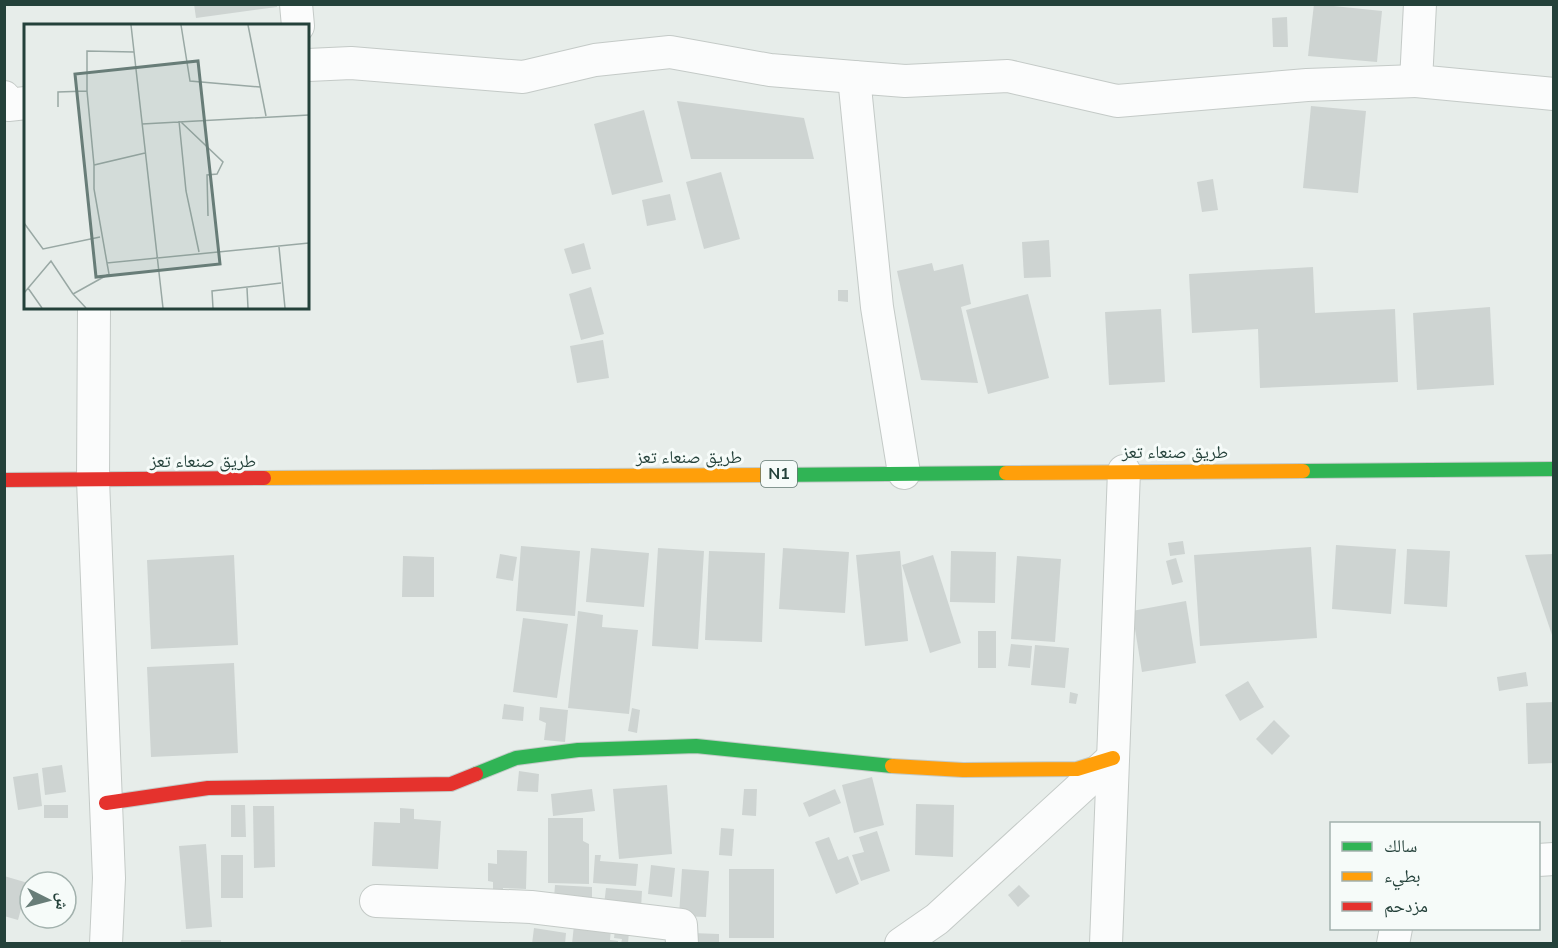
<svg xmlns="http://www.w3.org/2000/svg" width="1558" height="948" viewBox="0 0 1558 948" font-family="'Nunito Sans','Noto Naskh Arabic',sans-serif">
<rect width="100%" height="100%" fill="#e7edea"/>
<!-- building -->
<g fill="#ced4d2">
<polygon points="194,4 277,4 277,7 196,18"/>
<polygon points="1314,4 1382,11 1377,62 1308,56"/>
<polygon points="1287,17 1288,47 1273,47 1272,18"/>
<polygon points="677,101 804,118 814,159 691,159"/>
<polygon points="1311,106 1366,111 1358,193 1303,188"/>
<polygon points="644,110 663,182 612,195 594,124"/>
<polygon points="721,172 740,239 704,249 686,182"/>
<polygon points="1213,179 1218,210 1202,212 1197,182"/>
<polygon points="670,194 676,220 647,226 642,200"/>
<polygon points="1049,240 1051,277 1024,278 1022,242"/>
<polygon points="584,243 591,269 572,274 564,249"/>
<polygon points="932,263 934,271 963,264 971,304 961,307 978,383 921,380 897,271"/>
<polygon points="1313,267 1315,313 1395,309 1398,382 1260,388 1258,329 1192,333 1189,274"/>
<polygon points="591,287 604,334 581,340 569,294"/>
<polygon points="838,290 848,290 848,302 838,301"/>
<polygon points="1028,294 1049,378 988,394 966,310"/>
<polygon points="1490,307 1494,385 1417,390 1413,313"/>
<polygon points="1161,309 1165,382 1109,385 1105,312"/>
<polygon points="603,340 609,378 577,383 570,346"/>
<polygon points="1183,541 1185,554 1170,556 1168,543"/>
<polygon points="1336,545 1396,549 1391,614 1332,609"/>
<polygon points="521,546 580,551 575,616 516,611"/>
<polygon points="1311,547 1317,638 1200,646 1194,555"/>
<polygon points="591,548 649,553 644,607 586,602"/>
<polygon points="658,548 704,551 698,649 652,646"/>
<polygon points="783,548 849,552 845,613 779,609"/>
<polygon points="1407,549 1450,551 1447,607 1404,604"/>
<polygon points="709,551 765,553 762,642 705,640"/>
<polygon points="900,551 908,641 865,646 856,555"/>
<polygon points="951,551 996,552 995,603 950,602"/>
<polygon points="500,554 517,557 513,581 496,578"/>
<polygon points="1554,554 1554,638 1553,638 1525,555"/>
<polygon points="234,555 238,645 151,649 147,560"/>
<polygon points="933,555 961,643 930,653 902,565"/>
<polygon points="403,556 434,557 434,597 402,597"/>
<polygon points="1017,556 1061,559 1055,642 1011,639"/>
<polygon points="1176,558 1183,582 1172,585 1166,561"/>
<polygon points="1186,601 1196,663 1142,672 1132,611"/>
<polygon points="578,611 603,615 602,627 638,630 629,714 568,708"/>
<polygon points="523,618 568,624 557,698 513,692"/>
<rect x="978" y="631" width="18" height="37"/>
<polygon points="1011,644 1032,646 1030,668 1008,666"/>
<polygon points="1035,645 1069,648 1065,688 1031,685"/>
<polygon points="234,663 238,753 151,757 147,667"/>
<polygon points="1526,672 1528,686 1499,691 1497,677"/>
<polygon points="1248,681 1264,707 1240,721 1225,695"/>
<polygon points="1070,692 1078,694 1076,704 1069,703"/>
<polygon points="1554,702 1554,763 1528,764 1526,703"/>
<polygon points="504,704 524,707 523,721 502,719"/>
<polygon points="540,707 568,710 565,742 544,740 546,723 539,720"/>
<polygon points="632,708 640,710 637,733 628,731"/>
<polygon points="1274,720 1290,736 1272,755 1256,739"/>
<polygon points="62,765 66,792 45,795 42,768"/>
<polygon points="519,771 539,774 538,792 517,791"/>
<polygon points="38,773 42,806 18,810 13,777"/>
<polygon points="872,777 884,825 854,833 842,785"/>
<polygon points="667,785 672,854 619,859 613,789"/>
<polygon points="592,789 595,811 553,816 551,794"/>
<polygon points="744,789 757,789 756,816 742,815"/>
<polygon points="835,789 841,803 809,817 803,803"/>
<polygon points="916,804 954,805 953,857 915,855"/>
<rect x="44" y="805" width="24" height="13"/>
<polygon points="231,805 245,805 246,837 231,837"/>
<polygon points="253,806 274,806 275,867 254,868"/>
<polygon points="400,808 414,809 414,819 441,821 438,869 372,866 374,822 400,823"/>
<polygon points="548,818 583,818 583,841 589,844 589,884 548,883"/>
<polygon points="721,828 734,829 732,856 719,855"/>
<polygon points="877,831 890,871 861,881 852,855 864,852 859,837"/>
<polygon points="829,837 838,860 848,856 859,884 836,894 815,842"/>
<polygon points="206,844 212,927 186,929 179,846"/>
<polygon points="497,850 527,851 526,889 503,888 503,893 493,892 493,882 488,881 488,863 497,864"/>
<rect x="221" y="855" width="22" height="43"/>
<polygon points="595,855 601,855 600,861 638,864 636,886 593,883"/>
<polygon points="651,865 675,868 672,897 648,894"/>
<polygon points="682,869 709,871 706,917 679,916"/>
<rect x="729" y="869" width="45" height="69"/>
<polygon points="4,876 28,883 18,920 4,916"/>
<polygon points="555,885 592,887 592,899 554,898"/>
<polygon points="1019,885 1030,896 1018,907 1008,895"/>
<polygon points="606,888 642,891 641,908 604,905"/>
<polygon points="574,925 611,929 610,940 618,941 618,944 572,944"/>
<polygon points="534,928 566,933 565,944 532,944"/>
<polygon points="615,930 629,931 628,944 621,944 622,939 614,938"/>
<polygon points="692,933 719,934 719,944 691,944"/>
<polygon points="181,940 221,940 221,944 180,944"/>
</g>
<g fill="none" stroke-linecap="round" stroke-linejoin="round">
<defs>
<g id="street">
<polyline points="296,4 298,26"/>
<polyline points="1420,4 1416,81 1554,94"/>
<polyline points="308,65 351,63 523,77 595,60 670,52 770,70 854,77"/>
<polyline points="4,97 8,105 26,103"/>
<polyline points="94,308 93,480 109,878 106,944"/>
<polyline points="904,473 877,307 854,77 905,81 1008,76 1117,101 1307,85 1416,81"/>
<polyline points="1538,860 1554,859"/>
<polyline points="376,901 531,907 681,925 682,944"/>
<polyline points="901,944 937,919 1113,758"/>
<polyline points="1106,944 1124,471"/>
<polyline points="1393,944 1396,928"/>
</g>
<g id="fast">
<polyline points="1303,471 1554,469"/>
<polyline points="769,475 1006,473"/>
<polyline points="476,774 516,758 578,750 696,746 892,766"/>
</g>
<g id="slow">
<polyline points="1006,473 1303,471"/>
<polyline points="264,478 769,475"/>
<polyline points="892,766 963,770 1077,769 1113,758"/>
</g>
<g id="jam">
<polyline points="4,480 264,478"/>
<polyline points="106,803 208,788 451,784 476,774"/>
</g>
</defs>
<!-- street casing -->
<use href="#street" stroke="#c4cac7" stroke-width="34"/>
<!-- fast casing -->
<use href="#fast" stroke="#c3cac7" stroke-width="16"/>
<!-- slow casing -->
<use href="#slow" stroke="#c3cac7" stroke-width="16"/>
<!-- jam casing -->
<use href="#jam" stroke="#c3cac7" stroke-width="16"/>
<!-- street -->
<use href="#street" stroke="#fbfcfc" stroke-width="32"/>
<!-- fast -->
<use href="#fast" stroke="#30b455" stroke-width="14"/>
<!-- slow -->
<use href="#slow" stroke="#ff9f0a" stroke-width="14"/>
<!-- jam -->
<use href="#jam" stroke="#e5322d" stroke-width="14"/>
</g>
<g text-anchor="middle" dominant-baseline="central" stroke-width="6" stroke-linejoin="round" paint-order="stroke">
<!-- shield labels -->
<rect fill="#f6fbf9" stroke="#637973" stroke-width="1.5" x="761" y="461" width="36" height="26" rx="4.5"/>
<g font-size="16" font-weight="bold" fill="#24413a">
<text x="779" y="474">N1</text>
</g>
<!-- street labels -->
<g font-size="18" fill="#24413a" stroke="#f6fbf9">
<text x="1175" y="452">طريق صنعاء تعز</text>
<text x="689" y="457">طريق صنعاء تعز</text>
<text x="203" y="461">طريق صنعاء تعز</text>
</g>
</g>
<!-- overview -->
<g transform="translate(24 24)">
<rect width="285" height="285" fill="#e7edea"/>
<path fill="none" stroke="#99a8a4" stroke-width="1.5" d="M107,1L139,284M157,1L166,57L236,63M224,1L242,92M63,67L70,141L121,129M34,83V68L63,67V27L110,28M155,97L162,167L175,228M157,98L199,138L193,150L183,151L184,192M118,100L285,91M70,141V165L83,239L285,219M0,199L19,225L76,213M255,223L261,284M4,264L18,284M223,264L224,284M0,269L27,237L49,270M62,284L49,270L85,250L83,239M189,284L188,267L257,259"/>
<path fill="#687d78" fill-opacity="0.15" stroke="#687d78" stroke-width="3" d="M174,37L196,240L72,253L51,50Z"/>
<rect width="285" height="285" fill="none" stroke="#24413a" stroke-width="3"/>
</g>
<!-- border -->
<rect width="1558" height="948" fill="none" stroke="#24413a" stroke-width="12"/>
<!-- legend -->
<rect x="1330" y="822" width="210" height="108" fill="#f6fbf9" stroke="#a2b1ad" stroke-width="1.5"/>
<rect x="1342" y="842" width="30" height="9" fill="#30b455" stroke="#a2b1ad" stroke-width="1.5"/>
<text x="1384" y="852" font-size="18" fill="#24413a">سالك</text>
<rect x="1342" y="872" width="30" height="9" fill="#ff9f0a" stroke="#a2b1ad" stroke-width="1.5"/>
<text x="1384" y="882" font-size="18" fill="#24413a">بطيء</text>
<rect x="1342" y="902" width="30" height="9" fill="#e5322d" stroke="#a2b1ad" stroke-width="1.5"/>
<text x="1384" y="912" font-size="18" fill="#24413a">مزدحم</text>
<!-- north arrow -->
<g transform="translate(48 900) rotate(96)"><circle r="28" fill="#f6fbf9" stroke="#a2b1ad" stroke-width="1.5"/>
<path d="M0-4.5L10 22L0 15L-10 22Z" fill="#687d78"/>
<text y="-9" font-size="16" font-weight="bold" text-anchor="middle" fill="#24413a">ش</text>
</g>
</svg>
